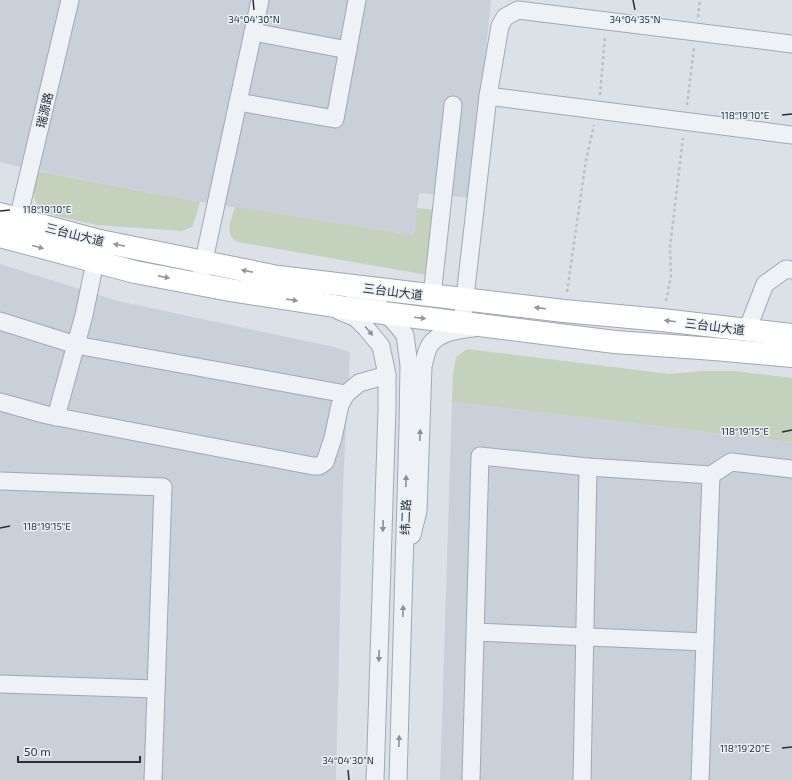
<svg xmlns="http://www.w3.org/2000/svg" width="792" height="780" viewBox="0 0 792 780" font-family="'Exo 2','Noto Sans SC',sans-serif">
<rect width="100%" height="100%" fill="#dce1e7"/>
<!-- built -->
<g fill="#cad0d9">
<polygon points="0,0 491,0 471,198 419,193 414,235 200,202 60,175 7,164 0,162"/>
<polygon points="0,264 118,301 334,347 350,352 343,485 336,780 0,780"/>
<polygon points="452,402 792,442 792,780 440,780"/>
</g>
<!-- green -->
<g fill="#c4d1bc">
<polygon points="37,171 200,202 196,216 192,227 182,231 97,225 56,216 43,210 35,201 34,191"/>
<path d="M235,207L414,235L417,208L435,210L428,275L238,242C238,242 233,239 233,239C225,231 233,215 235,207Z"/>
<polygon points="467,349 669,374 702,371 735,371 792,378 792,442 452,402 453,374 456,357"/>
</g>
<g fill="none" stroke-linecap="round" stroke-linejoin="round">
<defs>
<g id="minor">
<polyline points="253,32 348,50"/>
<polyline points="488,96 792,135"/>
<polyline points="238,102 335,119 357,0"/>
<polyline points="18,219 70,0"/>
<polyline points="201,274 260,0"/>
<polyline points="350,289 366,296 378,305 397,325 405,335 409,365 408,426 398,780"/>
<polyline points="432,296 453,105"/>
<polyline points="339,311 356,318 366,328 381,346 387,375 387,409 375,780"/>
<polyline points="0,321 76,345 346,394"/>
<polyline points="462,323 488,96 500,26 505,17 518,10 792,44"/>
<polyline points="747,330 765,284 786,269 792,270"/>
<polyline points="0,402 47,415 313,466 319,466 325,462 333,438 340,405 346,394 359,383 387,375"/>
<polyline points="56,417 84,315 95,262"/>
<polyline points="0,481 163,487 153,780"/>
<path d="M412,535L418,511L423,366C425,359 426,351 430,345C438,332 459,330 473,328"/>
<polyline points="476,632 705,642"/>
<polyline points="0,684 156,689"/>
<polyline points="471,780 480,456 588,467 711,475 731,462 792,469"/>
<polyline points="582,780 588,467"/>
<polyline points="700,780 711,475"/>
</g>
<g id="major">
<polyline points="0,214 18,219 100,241 278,277 564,311 662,320 792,335"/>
<polyline points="0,236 135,272 230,290 360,310 615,342 714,349 792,356"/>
</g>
</defs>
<!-- minor casing -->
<use href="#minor" stroke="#a1a8b1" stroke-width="19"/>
<!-- major casing -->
<use href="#major" stroke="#9ba7b3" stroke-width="24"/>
<!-- path -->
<g stroke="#babfc5" stroke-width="2.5" stroke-dasharray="3 3" stroke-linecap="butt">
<polyline points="698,17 700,0"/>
<polyline points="600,95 605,36"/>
<polyline points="687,105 694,48"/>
<polyline points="567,292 586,160 594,125"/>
<polyline points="666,301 671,276 670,247 683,138"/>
</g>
<!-- minor -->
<use href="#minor" stroke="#eef1f5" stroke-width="17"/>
<!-- major -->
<use href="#major" stroke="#fff" stroke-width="22"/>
</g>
<!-- one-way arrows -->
<defs><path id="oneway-solid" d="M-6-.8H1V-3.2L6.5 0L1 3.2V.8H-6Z"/></defs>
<g fill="#92989e">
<use href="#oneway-solid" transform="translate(119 245) rotate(-169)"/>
<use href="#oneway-solid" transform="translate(38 247) rotate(15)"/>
<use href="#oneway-solid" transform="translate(247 271) rotate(-169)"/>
<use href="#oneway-solid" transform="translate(164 277) rotate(11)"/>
<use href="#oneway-solid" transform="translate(292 300) rotate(9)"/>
<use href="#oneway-solid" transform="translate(540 308) rotate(-173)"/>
<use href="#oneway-solid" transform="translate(420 318) rotate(7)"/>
<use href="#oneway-solid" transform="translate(670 321) rotate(-173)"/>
</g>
<g fill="#8a9099">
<use href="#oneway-solid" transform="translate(369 331) rotate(50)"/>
<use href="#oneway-solid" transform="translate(420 435) rotate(-88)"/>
<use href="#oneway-solid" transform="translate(406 481) rotate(-88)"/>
<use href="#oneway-solid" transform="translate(383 526) rotate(92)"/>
<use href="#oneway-solid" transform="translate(403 611) rotate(-88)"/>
<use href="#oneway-solid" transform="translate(379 656) rotate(92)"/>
<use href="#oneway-solid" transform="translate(399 741) rotate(-88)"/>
</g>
<!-- ticks -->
<path fill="none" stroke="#25303d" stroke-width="1.5" d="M253,0L254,10M633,0L635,10M782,115L792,114M0,211L10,210M782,432L792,430M0,528L10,526M782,748L792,747M348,770L349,780"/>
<g text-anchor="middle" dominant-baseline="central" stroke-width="3" stroke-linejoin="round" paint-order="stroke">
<!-- street labels -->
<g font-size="12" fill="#25303d" stroke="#ebf0f4">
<text transform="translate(44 110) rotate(-77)">瑞源路</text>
<text transform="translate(75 234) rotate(14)">三台山大道</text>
<text transform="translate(393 291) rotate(7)">三台山大道</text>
<text transform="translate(715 326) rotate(7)">三台山大道</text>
<text transform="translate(405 517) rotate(-88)">纬二路</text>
</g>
</g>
<g font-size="10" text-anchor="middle" fill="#25303d" stroke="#ebf0f4" stroke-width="3" stroke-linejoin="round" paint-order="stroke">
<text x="254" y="23">34°04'30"N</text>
<text x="635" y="23">34°04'35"N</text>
<text x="745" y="119">118°19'10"E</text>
<text x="47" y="213">118°19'10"E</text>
<text x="745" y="435">118°19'15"E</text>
<text x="47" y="530">118°19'15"E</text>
<text x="745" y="752">118°19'20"E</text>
<text x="348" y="764">34°04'30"N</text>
</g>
<!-- scale -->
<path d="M18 756v6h122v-6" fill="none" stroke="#25303d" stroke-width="2"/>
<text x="24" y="756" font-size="12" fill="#25303d" stroke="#ebf0f4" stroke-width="3" paint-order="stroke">50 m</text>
</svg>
